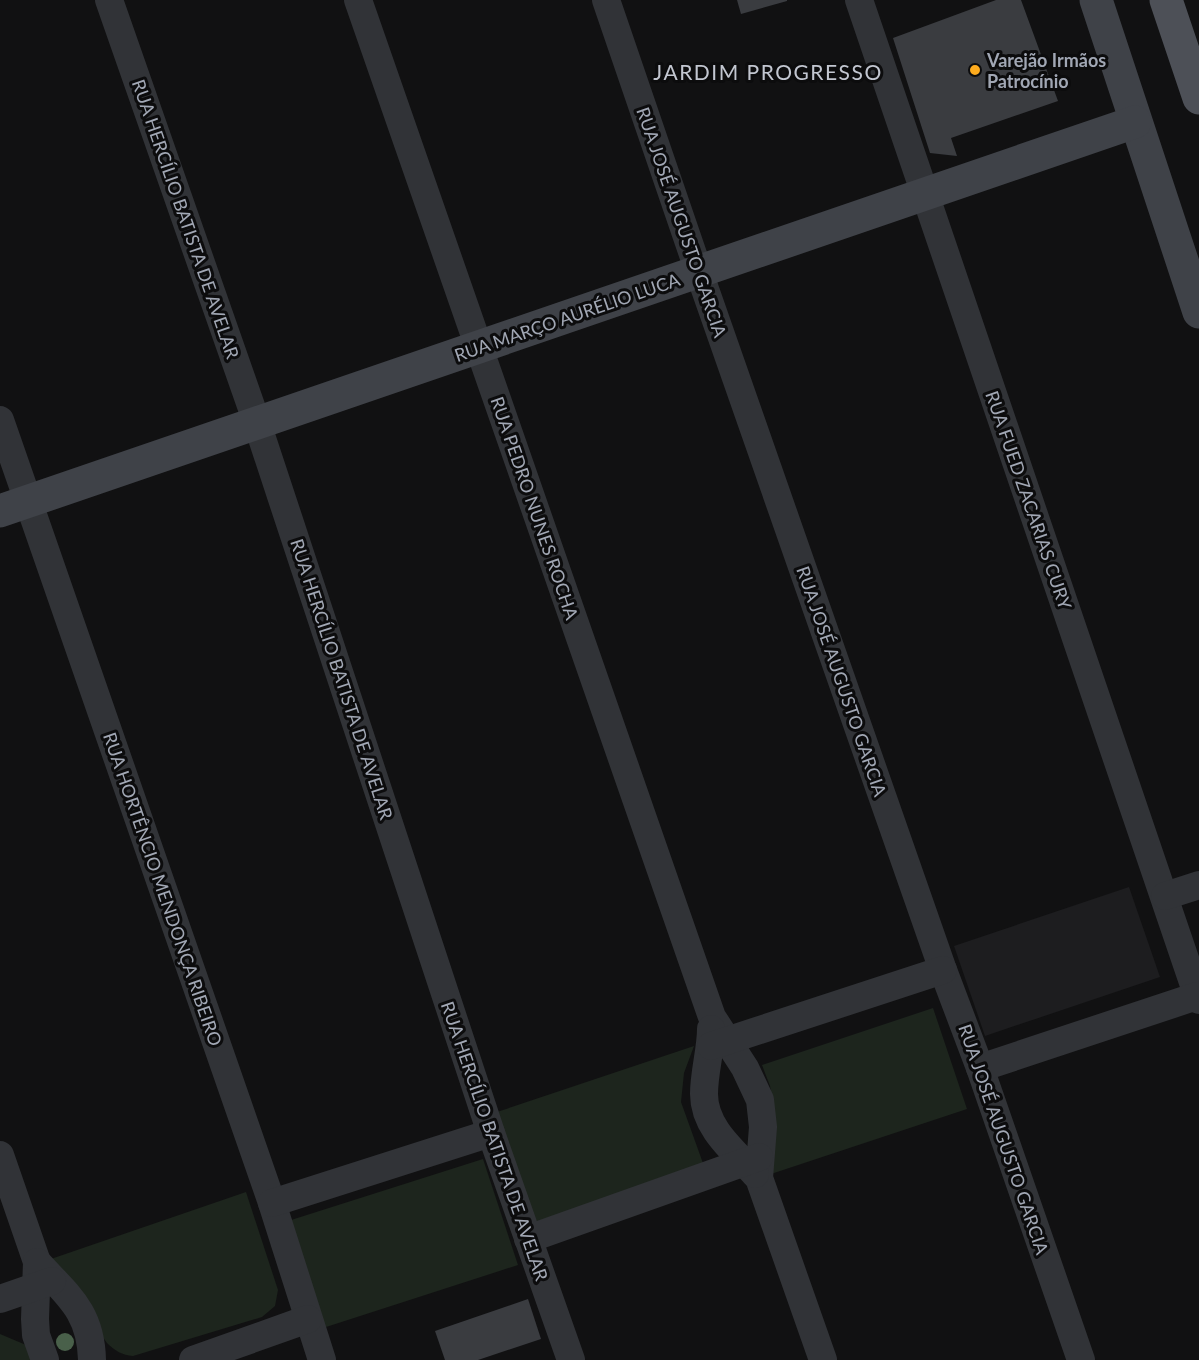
<svg xmlns="http://www.w3.org/2000/svg" width="1199" height="1360" viewBox="0 0 1199 1360" font-family="Lato,sans-serif">
<rect width="100%" height="100%" fill="#111112"/>
<!-- built -->
<polygon fill="#1d1d1f" points="1129,887 1160,977 985,1036 954,946"/>
<!-- green -->
<g fill="#1d251d">
<polygon points="933,1008 967,1109 768,1175 774,1108 770,1086 762,1065"/>
<polygon points="694,1046 684,1073 681,1102 704,1166 533,1224 494,1113"/>
<polygon points="483,1159 518,1265 323,1328 288,1221"/>
<path d="M246,1192L278,1290L275,1306L262,1317L133,1356C122,1355 115,1351 107,1343L48,1260Z"/>
<polygon points="0,1334 26,1345 37,1360 0,1360"/>
</g>
<!-- building -->
<g fill="#3a3c40">
<polygon points="737,0 787,0 787,1 741,14"/>
<polygon points="996,0 1021,0 1058,101 951,138 957,156 930,153 893,38"/>
<polygon points="528,1299 541,1339 478,1360 445,1360 435,1331"/>
</g>
<g fill="none" stroke-linecap="round" stroke-linejoin="round">
<!-- street -->
<g stroke="#313337" stroke-width="28">
<polyline points="109,0 257,423 491,1133 571,1360"/>
<polyline points="358,0 712,1017 745,1068 760,1100 763,1127 759,1178 823,1360"/>
<polyline points="606,0 699,272 943,970 980,1068 1081,1360"/>
<polyline points="859,0 1199,1000"/>
<polyline points="0,420 272,1203 322,1360"/>
<polyline points="1165,896 1199,885"/>
<path d="M711,1029C711,1050 704,1072 704,1094C704,1128 734,1151 755,1174"/>
<polyline points="711,1046 943,970"/>
<polyline points="980,1068 1197,996"/>
<polyline points="0,1155 37,1262 35,1319 36,1335 45,1360"/>
<polyline points="272,1203 491,1133"/>
<polyline points="528,1239 759,1157"/>
<path d="M37,1262C67,1295 91,1311 92,1360"/>
<polyline points="0,1299 52,1281"/>
<polyline points="193,1360 308,1319"/>
</g>
<!-- secondary -->
<g stroke="#3f4248" stroke-width="33">
<polyline points="1096,0 1199,312"/>
<polyline points="0,511 1135,122"/>
</g>
<!-- primary -->
<polyline stroke="#4d5057" stroke-width="33" points="1166,0 1199,98"/>
</g>
<!-- trees -->
<circle fill="#49604a" cx="65" cy="1342" r="9"/>
<!-- markers -->
<circle fill="#fdab1e" stroke="#0c0c0d" stroke-width="2" cx="975" cy="70" r="6"/>
<g text-anchor="middle" dominant-baseline="central" stroke-width="6" stroke-linejoin="round" paint-order="stroke">
<!-- poi labels -->
<g font-size="18" font-weight="bold" fill="#a1a7b4" stroke="#0c0c0d" text-anchor="start">
<text x="987" y="60">Varejão Irmãos<tspan x="987" dy="21">Patrocínio</tspan></text>
</g>
<!-- street labels -->
<g font-size="18" fill="#a1a7b4" stroke="#0c0c0d">
<text transform="translate(186 219) rotate(71)">RUA HERCÍLIO BATISTA DE AVELAR</text>
<text transform="translate(682 222) rotate(71)">RUA JOSÉ AUGUSTO GARCIA</text>
<text transform="translate(567 317) rotate(-19)">RUA MARÇO AURÉLIO LUCA</text>
<text transform="translate(1029 500) rotate(71)">RUA FUED ZACARIAS CURY</text>
<text transform="translate(535 508) rotate(71)">RUA PEDRO NUNES ROCHA</text>
<text transform="translate(342 679) rotate(72)">RUA HERCÍLIO BATISTA DE AVELAR</text>
<text transform="translate(842 681) rotate(71)">RUA JOSÉ AUGUSTO GARCIA</text>
<text transform="translate(163 889) rotate(71)">RUA HORTÊNCIO MENDONÇA RIBEIRO</text>
<text transform="translate(1004 1139) rotate(71)">RUA JOSÉ AUGUSTO GARCIA</text>
<text transform="translate(495 1141) rotate(71)">RUA HERCÍLIO BATISTA DE AVELAR</text>
</g>
<!-- quarter labels -->
<g font-size="21" letter-spacing="1.5" fill="#c2c6d0" stroke="#0c0c0d">
<text x="768" y="71">JARDIM PROGRESSO</text>
</g>
</g>
</svg>
